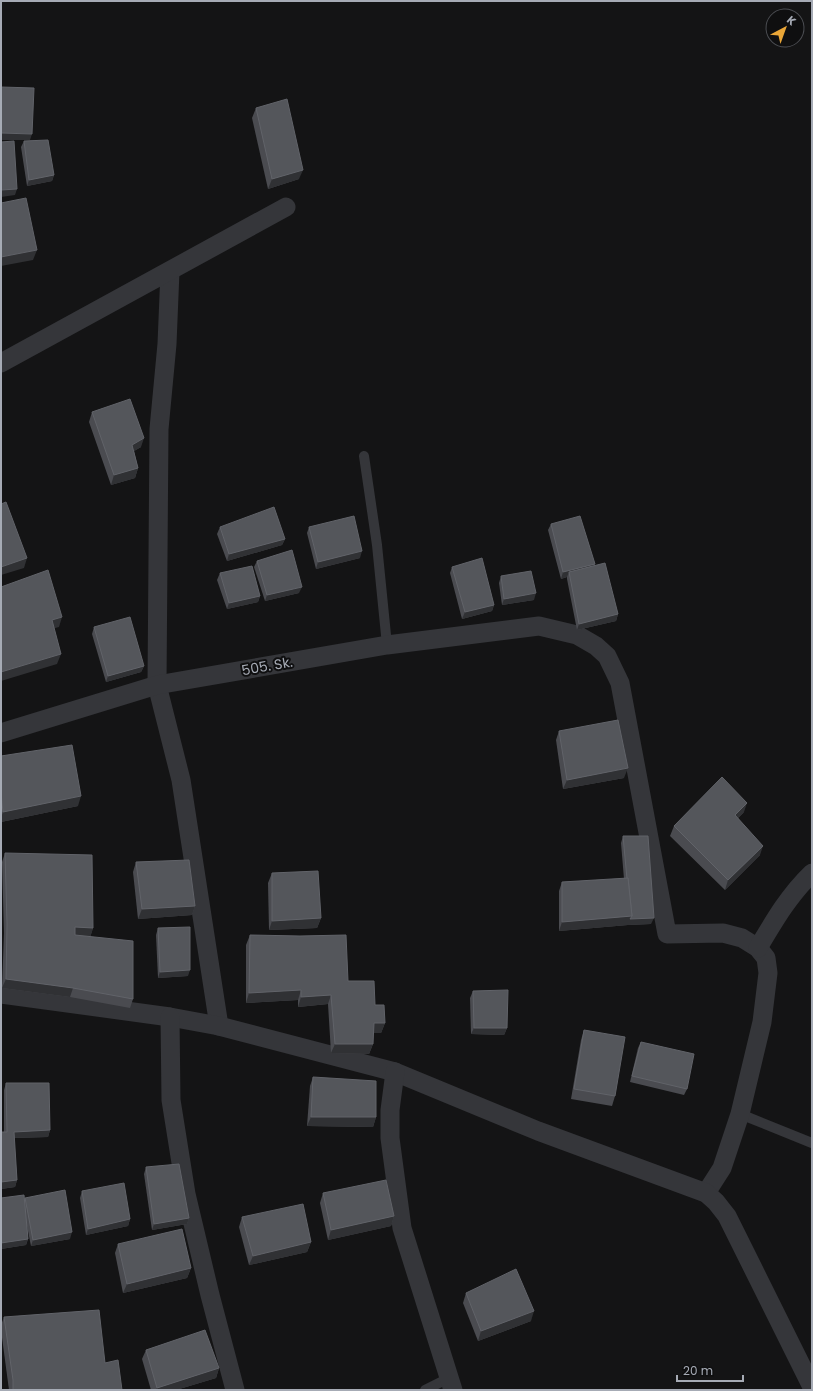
<svg xmlns="http://www.w3.org/2000/svg" width="813" height="1391" viewBox="0 0 813 1391" font-family="Poppins,sans-serif">
<rect width="100%" height="100%" fill="#141415"/>
<g fill="none" stroke-linecap="round" stroke-linejoin="round">
<!-- lane -->
<g stroke="#35363a" stroke-width="10">
<polyline points="364,456 377,545 387,645"/>
<polyline points="740,1114 812,1143"/>
<polyline points="425,1390 449,1378"/>
</g>
<!-- street -->
<g stroke="#35363a" stroke-width="19">
<polyline points="170,271 167,344 159,429 157,685 181,780 219,1026"/>
<polyline points="1,363 286,207"/>
<polyline points="1,733 157,685 387,645 539,626 577,635 596,646 607,656 620,683 667,934 723,933 742,938 758,948 766,958 768,973 762,1022 740,1114 722,1168 706,1193"/>
<path d="M758,948C774,921 789,895 812,873"/>
<polyline points="1,994 170,1017 219,1026 395,1072 538,1131 706,1193 716,1202 727,1216 812,1387"/>
<polyline points="170,1017 171,1100 186,1194 210,1295 235,1390"/>
<polyline points="395,1072 390,1110 390,1138 402,1228 453,1390"/>
</g>
</g>
<!-- wall -->
<g fill="#4a4b50">
<polygon points="256,108 299,179 268,189 252,118"/>
<polygon points="24,141 54,175 52,181 27,186 21,147"/>
<polygon points="92,412 141,447 134,451 138,468 135,478 111,485 89,422"/>
<polygon points="551,524 595,564 594,566 618,614 616,621 577,630 567,579 567,577 561,579 548,530"/>
<polygon points="220,527 285,539 282,545 227,561 217,534"/>
<polygon points="309,527 360,558 316,569 307,533"/>
<polygon points="257,561 299,593 265,601 254,567"/>
<polygon points="452,567 494,605 492,611 462,619 450,573"/>
<polygon points="220,573 260,596 258,602 227,609 217,580"/>
<polygon points="501,576 534,600 502,605 499,583"/>
<polygon points="94,627 144,666 141,672 106,682 92,634"/>
<polygon points="559,731 624,778 563,789 556,740"/>
<polygon points="1,756 78,806 1,822"/>
<polygon points="744,812 738,818 760,855 725,890 670,836 674,826"/>
<polygon points="623,836 651,924 628,925 559,931 559,891 562,882 624,879 621,843"/>
<polygon points="5,853 93,928 90,937 133,999 130,1008 70,997 2,988 4,933 2,862"/>
<polygon points="136,862 195,906 192,915 138,919 133,872"/>
<polygon points="272,873 321,918 317,928 269,930 268,883"/>
<polygon points="158,928 188,976 158,978 156,935"/>
<polygon points="250,935 348,981 375,1005 385,1023 381,1033 373,1033 373,1044 369,1054 331,1053 328,1004 298,1007 298,1000 246,1003 246,945"/>
<polygon points="473,991 507,1028 504,1035 471,1034 470,998"/>
<polygon points="584,1030 615,1096 612,1106 571,1099 581,1040"/>
<polygon points="641,1042 687,1089 684,1095 630,1082 638,1048"/>
<polygon points="313,1077 376,1117 373,1127 307,1126 310,1086"/>
<polygon points="6,1083 50,1130 48,1137 14,1138 17,1180 15,1187 1,1189 1,1132 4,1132 4,1090"/>
<polygon points="146,1167 189,1218 187,1224 152,1230 144,1174"/>
<polygon points="82,1191 130,1219 128,1226 86,1235 80,1198"/>
<polygon points="323,1193 394,1216 391,1226 328,1240 320,1203"/>
<polygon points="1,1198 24,1200 25,1198 70,1239 31,1246 27,1226 28,1239 26,1245 1,1249"/>
<polygon points="242,1217 311,1242 307,1252 249,1265 239,1227"/>
<polygon points="118,1244 191,1268 187,1278 123,1293 115,1253"/>
<polygon points="466,1293 531,1321 478,1341 463,1303"/>
<polygon points="4,1317 105,1363 122,1390 9,1390 1,1330 1,1325"/>
<polygon points="146,1350 219,1368 216,1378 176,1390 151,1390 142,1359"/>
</g>
<!-- shaded-wall -->
<g fill="#303134">
<polygon points="1,133 32,134 30,140 1,140"/>
<polygon points="303,170 299,179 268,189 272,179"/>
<polygon points="54,175 52,181 27,186 29,180"/>
<polygon points="17,189 15,195 1,197 1,190"/>
<polygon points="37,250 33,260 1,266 1,257"/>
<polygon points="144,438 141,447 129,454 132,445"/>
<polygon points="138,468 135,478 111,485 114,475"/>
<polygon points="285,539 282,545 227,561 229,554"/>
<polygon points="362,551 360,558 316,569 318,562"/>
<polygon points="27,558 24,568 1,575 1,567"/>
<polygon points="595,564 592,570 569,572 567,577 561,579 563,572"/>
<polygon points="302,587 299,593 265,601 267,595"/>
<polygon points="536,593 534,600 502,605 504,599"/>
<polygon points="260,596 258,602 227,609 229,603"/>
<polygon points="494,605 492,611 462,619 465,612"/>
<polygon points="618,614 616,621 577,630 579,624"/>
<polygon points="62,617 59,627 48,630 52,620"/>
<polygon points="61,654 57,664 1,681 1,672"/>
<polygon points="144,666 141,672 106,682 108,676"/>
<polygon points="628,768 624,778 563,789 567,780"/>
<polygon points="81,796 78,806 1,822 1,818 3,812"/>
<polygon points="747,803 744,812 731,825 735,815"/>
<polygon points="763,846 760,855 725,890 728,880"/>
<polygon points="195,906 192,915 138,919 142,909"/>
<polygon points="632,916 654,918 651,924 628,925 559,931 562,922"/>
<polygon points="321,918 317,928 269,930 272,921"/>
<polygon points="75,927 93,928 90,938 72,937"/>
<polygon points="190,970 188,976 158,978 160,972"/>
<polygon points="6,979 73,988 70,997 2,988"/>
<polygon points="301,990 298,1000 246,1003 249,993"/>
<polygon points="331,995 328,1004 298,1007 301,997"/>
<polygon points="374,1023 385,1023 381,1033 370,1033"/>
<polygon points="474,1028 507,1028 504,1035 471,1034"/>
<polygon points="335,1044 373,1044 369,1054 331,1053"/>
<polygon points="311,1117 376,1117 373,1127 307,1126"/>
<polygon points="50,1130 48,1137 11,1138 14,1132"/>
<polygon points="17,1180 15,1187 1,1189 1,1182"/>
<polygon points="394,1216 391,1226 328,1240 331,1230"/>
<polygon points="189,1218 187,1224 152,1230 154,1224"/>
<polygon points="130,1219 128,1226 86,1235 88,1229"/>
<polygon points="72,1232 70,1239 31,1246 33,1240"/>
<polygon points="28,1239 26,1245 1,1249 1,1243"/>
<polygon points="311,1242 307,1252 249,1265 253,1256"/>
<polygon points="191,1268 187,1278 123,1293 127,1284"/>
<polygon points="534,1311 531,1321 478,1341 481,1331"/>
<polygon points="219,1368 216,1378 176,1390 156,1390 157,1388"/>
</g>
<!-- building -->
<g fill="#54565b" stroke="#616369">
<polygon points="1,87 34,88 32,134 1,133"/>
<polygon points="287,99 303,170 272,179 256,108"/>
<polygon points="48,140 54,175 29,180 24,141"/>
<polygon points="14,141 17,189 1,190 1,142"/>
<polygon points="26,198 37,250 1,257 1,203"/>
<polygon points="130,399 144,438 132,445 138,468 114,475 92,412"/>
<polygon points="6,502 27,558 1,567 1,504"/>
<polygon points="274,507 285,539 229,554 220,527"/>
<polygon points="354,516 362,551 318,562 309,527"/>
<polygon points="580,516 595,564 563,572 551,524"/>
<polygon points="292,550 302,587 267,595 257,561"/>
<polygon points="482,558 494,605 465,612 452,567"/>
<polygon points="605,563 618,614 579,624 569,572"/>
<polygon points="252,566 260,596 229,603 220,573"/>
<polygon points="48,570 62,617 52,620 61,654 1,672 1,587"/>
<polygon points="531,571 536,593 504,599 501,576"/>
<polygon points="130,617 144,666 108,676 94,627"/>
<polygon points="618,720 628,768 567,780 559,731"/>
<polygon points="72,745 81,796 3,812 1,793 1,756"/>
<polygon points="722,777 747,803 735,815 763,846 728,880 674,826"/>
<polygon points="623,836 648,836 654,918 630,919 632,916 628,878 627,879"/>
<polygon points="5,853 92,855 93,928 75,927 75,935 133,941 133,999 73,988 6,979 7,924"/>
<polygon points="189,860 195,906 142,909 136,862"/>
<polygon points="318,871 321,918 272,921 272,873"/>
<polygon points="628,878 632,916 562,922 562,882"/>
<polygon points="190,927 190,970 160,972 158,928"/>
<polygon points="250,935 300,936 346,935 348,981 374,981 375,1005 384,1005 385,1023 374,1023 373,1044 335,1044 331,995 301,997 301,990 249,993"/>
<polygon points="508,990 507,1028 474,1028 473,991"/>
<polygon points="584,1030 625,1037 615,1096 574,1089"/>
<polygon points="641,1042 694,1054 687,1089 632,1076"/>
<polygon points="313,1077 376,1081 376,1117 311,1117"/>
<polygon points="6,1083 49,1083 50,1130 14,1132 17,1180 1,1182 1,1132 7,1132"/>
<polygon points="179,1164 189,1218 154,1224 146,1167"/>
<polygon points="386,1180 394,1216 331,1230 323,1193"/>
<polygon points="124,1183 130,1219 88,1229 82,1191"/>
<polygon points="65,1190 72,1232 33,1240 25,1198"/>
<polygon points="24,1195 28,1239 1,1243 1,1198"/>
<polygon points="303,1204 311,1242 253,1256 242,1217"/>
<polygon points="182,1229 191,1268 127,1284 118,1244"/>
<polygon points="516,1269 534,1311 481,1331 466,1293"/>
<polygon points="99,1310 105,1363 118,1360 122,1390 13,1390 13,1380 4,1317"/>
<polygon points="205,1330 219,1368 157,1388 146,1350"/>
</g>
<g text-anchor="middle" dominant-baseline="central" stroke-width="4" stroke-linejoin="round" paint-order="stroke">
<!-- street labels -->
<g font-size="14" fill="#a6abb5" stroke="#0f0f10">
<text transform="translate(267 666) rotate(-10)">505. Sk.</text>
</g>
</g>
<!-- border -->
<rect width="813" height="1391" fill="none" stroke="#a6abb5" stroke-width="4"/>
<!-- north arrow -->
<g transform="translate(785 28) rotate(41)"><circle r="19" fill="#0f0f10" stroke="#4b4d52"/>
<path d="M0-3L7 15L0 10L-7 15Z" fill="#eaa637"/>
<text y="-6" font-size="11" font-weight="bold" text-anchor="middle" fill="#a6abb5">K</text>
</g>
<!-- scale -->
<path d="M677 1375v6h66v-6" fill="none" stroke="#a6abb5" stroke-width="2"/>
<text x="683" y="1375" font-size="12" fill="#a6abb5" stroke="#0f0f10" stroke-width="3" paint-order="stroke">20 m</text>
</svg>
